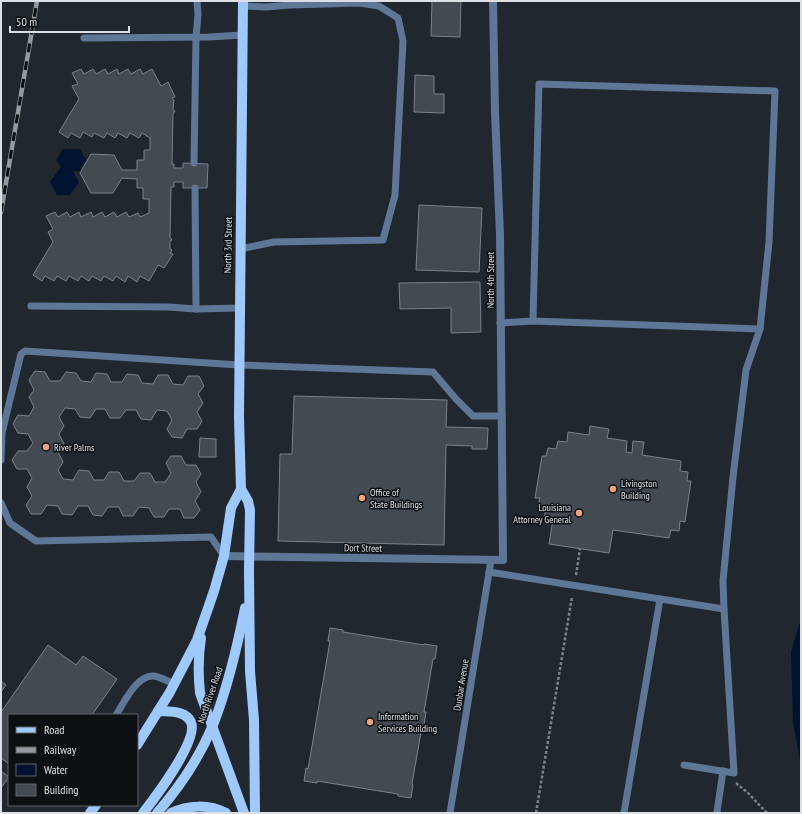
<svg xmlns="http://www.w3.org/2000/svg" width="802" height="814" viewBox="0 0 802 814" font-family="'PT Sans Narrow',sans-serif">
<rect width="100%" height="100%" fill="#21272f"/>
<!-- water -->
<g fill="#001330">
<polygon points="63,149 80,149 86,160 80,171 73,171 79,182 70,195 57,195 50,182 61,167 56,160"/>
<polygon points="801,613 801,767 793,721 791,652 800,622"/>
</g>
<!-- building -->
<g fill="#434a52" stroke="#7b828c">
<polygon points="432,1 461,1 460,37 431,36"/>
<polygon points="81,69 84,74 93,69 96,74 105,69 108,74 117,69 119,74 128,69 131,74 140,69 143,74 152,69 161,86 168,82 175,97 172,98 174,100 173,110 175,111 173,114 172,164 174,164 174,168 183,168 183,163 208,164 207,188 183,188 183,182 174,182 174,187 171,187 170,237 172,240 170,241 170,249 172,250 170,253 173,254 164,268 158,265 149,281 140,276 137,282 128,276 125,282 116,276 113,281 104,276 101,281 92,276 89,281 81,276 78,281 69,276 66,281 57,276 54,281 45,276 42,281 33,275 53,242 48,232 53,229 46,216 55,212 58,217 67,212 70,217 79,212 81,217 91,212 93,217 102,212 105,217 114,212 117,217 126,212 129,217 138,213 140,217 149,213 149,199 143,199 143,188 137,188 137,179 122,178 113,193 91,193 80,173 91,154 114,155 122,170 137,170 137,160 144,160 144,150 150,150 150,138 142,133 139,138 130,133 127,138 118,133 115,138 107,133 104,138 94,133 92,137 83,132 80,138 71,133 68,138 59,132 79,99 72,86 78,84 72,73"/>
<polygon points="415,75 434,76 434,94 444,94 444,113 414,112"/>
<polygon points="419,205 482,208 479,272 416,270"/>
<polygon points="480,282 481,332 451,333 451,308 400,309 399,283"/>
<polygon points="35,371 45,372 50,381 60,381 66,372 76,373 81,381 91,382 96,373 107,374 111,382 122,382 127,374 138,375 142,383 153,384 158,375 168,375 173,384 183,385 188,376 199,376 204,386 198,394 203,403 197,412 202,421 197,429 187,429 182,438 172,437 167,429 172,420 167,411 157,410 151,420 141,419 136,410 126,410 120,418 110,418 105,409 96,409 90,418 80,417 75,409 65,408 59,417 64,426 59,434 64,444 58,452 63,462 58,470 63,479 73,480 79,470 89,471 94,480 104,480 109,472 119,472 124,481 134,481 140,473 150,473 155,482 165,482 171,473 166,463 171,456 181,456 186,465 196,465 201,474 196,482 201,492 195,501 200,510 194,518 184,518 180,509 169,509 164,517 154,517 149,508 139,507 133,516 123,516 119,507 108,507 102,516 93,515 88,506 78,506 72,515 62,514 58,506 47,505 41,514 31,514 26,505 32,496 27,487 32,478 27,469 17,469 12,460 18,451 27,451 33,443 28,434 18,433 13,424 18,415 29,416 34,407 29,397 34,390 29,380"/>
<polygon points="294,396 447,400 446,427 488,428 487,449 472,449 472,446 446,445 444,545 278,541 280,454 292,454"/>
<polygon points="590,426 609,429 607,438 627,441 626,452 632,453 633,441 644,442 642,455 681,461 680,471 688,472 687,481 691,481 685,522 680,521 679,531 671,530 669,538 613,530 609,553 549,544 553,519 544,518 546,509 538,507 540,498 535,498 542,456 546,456 548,448 556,449 558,441 567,442 568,432 589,435"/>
<polygon points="200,438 216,439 216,457 199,457"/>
<polygon points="330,628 343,630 343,632 424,645 424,644 437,646 435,659 433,659 424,712 426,712 423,732 421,732 412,784 413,785 411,798 398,796 398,794 317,781 317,783 304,781 306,768 308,769 330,641 328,641"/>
<polygon points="48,645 76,665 83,656 117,679 92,715 9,715 9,764 1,758 1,712"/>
<polygon points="1,681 6,685 1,692"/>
<polygon points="1,771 9,777 1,788"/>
</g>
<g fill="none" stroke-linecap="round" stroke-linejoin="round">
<!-- path -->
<g stroke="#7d8288" stroke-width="2.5" stroke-dasharray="3 2" stroke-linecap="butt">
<polyline points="576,575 580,549"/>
<polyline points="736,783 748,793 767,813"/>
<polyline points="536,813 572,597"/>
</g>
<!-- lane -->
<g stroke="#5e7796" stroke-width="7">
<polyline points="84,38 209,37 243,35"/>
<polyline points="194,163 196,37 198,15 197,1"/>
<polyline points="195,188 196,309 239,308"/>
<polyline points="240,249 274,242 383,240 395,195 403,41 398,18 379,6 360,3 290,5 266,7 243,6"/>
<polyline points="31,306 168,307 196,309"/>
<polyline points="500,323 533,321 760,329 769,242 775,91 539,84 533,321"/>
<polyline points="1,460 2,433 21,354 25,351 239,365 433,372 456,399 473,416 502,416"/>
<polyline points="1,503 10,523 36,541 211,537 224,556"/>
<polyline points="489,572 724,609 734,773 684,765"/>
<polyline points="724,609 723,581 733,477 746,370 760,329"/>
<path d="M116,715C124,703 137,674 154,676C160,677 168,681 174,684"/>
<polyline points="717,812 723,771"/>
<polyline points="450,813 491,560"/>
<polyline points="624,813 660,599"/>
</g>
<!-- street -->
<polyline stroke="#5e7796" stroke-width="8" points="224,556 503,560 500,235 495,112 493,1"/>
<!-- primary -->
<g stroke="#9fc8fb" stroke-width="10">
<polyline points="243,1 239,417 241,489 248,501 250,510 249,570 250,671 254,720 255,813"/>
<path d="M201,638C198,657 198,674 200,693L244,813"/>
<polyline points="137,745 170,692 197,640 214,591 224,556 231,508 241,489"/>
<polyline points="90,813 96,805"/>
<path d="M143,813C154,799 199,740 191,722C185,710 169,712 158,711"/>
<path d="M157,813C179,788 200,756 213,725C228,687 237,648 245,608"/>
<path d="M171,813C188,805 209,804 226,813"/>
</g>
<defs>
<polyline id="rail" points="1,212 37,1"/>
</defs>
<!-- rail casing -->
<use href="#rail" stroke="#959aa0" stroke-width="4.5"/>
<!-- rail -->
<use href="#rail" stroke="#0d1013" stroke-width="3" stroke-dasharray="9" stroke-linecap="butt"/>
</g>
<!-- markers -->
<g fill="#f1a17e" stroke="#0d1013" stroke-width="1.5">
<circle cx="46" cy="447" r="4"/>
<circle cx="613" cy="489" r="4"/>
<circle cx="362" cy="498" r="4"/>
<circle cx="579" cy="513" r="4"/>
<circle cx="370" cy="722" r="4"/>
</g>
<g text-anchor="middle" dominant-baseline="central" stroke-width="3" stroke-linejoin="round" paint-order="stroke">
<!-- street labels -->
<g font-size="10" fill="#dce0e5" stroke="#0d1013">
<text transform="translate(228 245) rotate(-89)">North 3rd Street</text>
<text transform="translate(490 280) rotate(-90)">North 4th Street</text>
<text transform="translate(363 548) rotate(1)">Dort Street</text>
<text transform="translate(461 685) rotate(-81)">Dunbar Avenue</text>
<text transform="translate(210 695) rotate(-71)">North River Road</text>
</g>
<!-- poi labels -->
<g font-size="10" fill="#dce0e5" stroke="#0d1013" text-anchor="start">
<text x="54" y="447">River Palms</text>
<text x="621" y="483">Livingston<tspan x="621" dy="12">Building</tspan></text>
<text x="370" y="492">Office of<tspan x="370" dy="12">State Buildings</tspan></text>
<text x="571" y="507" text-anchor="end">Louisiana<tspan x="571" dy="12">Attorney General</tspan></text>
<text x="378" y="716">Information<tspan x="378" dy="12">Services Building</tspan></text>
</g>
</g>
<!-- border -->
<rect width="802" height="814" fill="none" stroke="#dce0e5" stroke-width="4"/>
<!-- legend -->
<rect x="8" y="714" width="130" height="92" fill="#0d1013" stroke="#606367"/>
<rect x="16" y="727" width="20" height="6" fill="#9fc8fb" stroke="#606367"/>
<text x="44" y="734" font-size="12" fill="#dce0e5">Road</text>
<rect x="16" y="747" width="20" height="6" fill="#959aa0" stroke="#606367"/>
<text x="44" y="754" font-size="12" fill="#dce0e5">Railway</text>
<rect x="16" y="764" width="20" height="12" fill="#001330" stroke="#606367"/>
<text x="44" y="774" font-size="12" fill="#dce0e5">Water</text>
<rect x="16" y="784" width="20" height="12" fill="#434a52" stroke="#606367"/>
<text x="44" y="794" font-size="12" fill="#dce0e5">Building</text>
<!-- scale -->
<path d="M10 26v6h119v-6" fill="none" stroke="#dce0e5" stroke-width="2"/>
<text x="16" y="26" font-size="12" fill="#dce0e5" stroke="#0d1013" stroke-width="3" paint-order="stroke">50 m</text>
</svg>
